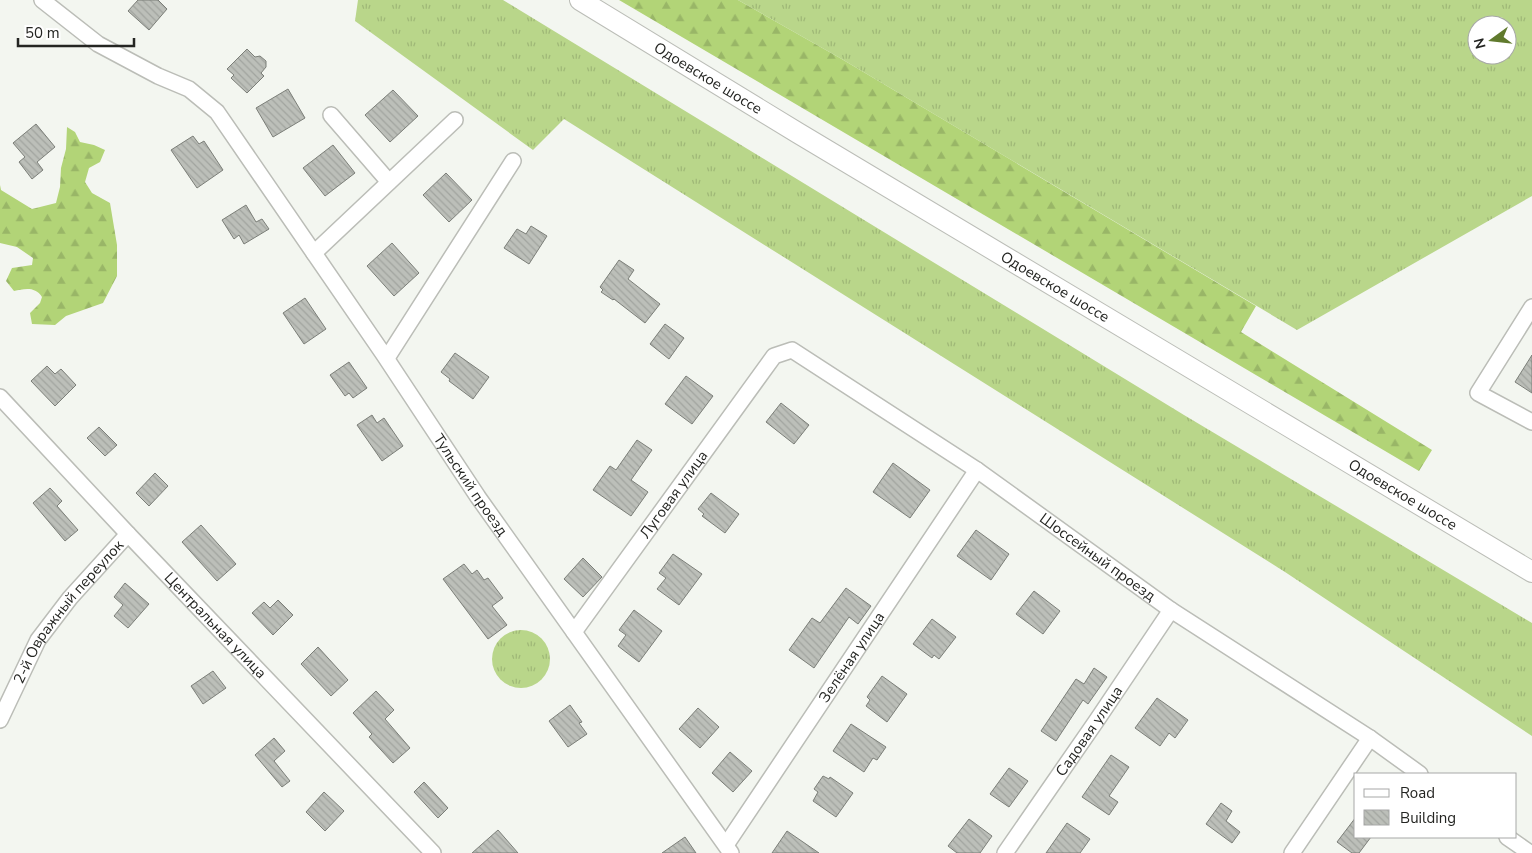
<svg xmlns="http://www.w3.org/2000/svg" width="1532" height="853" viewBox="0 0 1532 853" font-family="'Nunito Sans',sans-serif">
<defs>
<pattern id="grass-tufts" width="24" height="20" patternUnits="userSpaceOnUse" patternTransform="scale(1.25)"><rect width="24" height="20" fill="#b9d68a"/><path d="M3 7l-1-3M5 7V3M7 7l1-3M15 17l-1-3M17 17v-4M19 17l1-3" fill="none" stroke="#9fb877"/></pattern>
<pattern id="forest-firs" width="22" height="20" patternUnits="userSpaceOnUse" patternTransform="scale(1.25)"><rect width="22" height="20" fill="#b2d477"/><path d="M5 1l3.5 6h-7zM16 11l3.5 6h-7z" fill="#99b667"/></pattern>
<pattern id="building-back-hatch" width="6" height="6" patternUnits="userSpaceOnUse" patternTransform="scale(1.25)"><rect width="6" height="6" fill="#bcbfb9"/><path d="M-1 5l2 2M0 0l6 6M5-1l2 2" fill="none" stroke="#a1a49f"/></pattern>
</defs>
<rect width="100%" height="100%" fill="#f3f6f0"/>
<!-- grass -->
<g fill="url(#grass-tufts)" fill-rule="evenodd">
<polygon points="358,0 503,0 1184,415 1532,623 1532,736 1285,572 564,119 533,150 355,21"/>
<path d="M738,0H1532V196L1297,330L840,58ZM1477,25H1507V55H1477Z"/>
<circle cx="521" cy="659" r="29"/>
</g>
<!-- forest -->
<g fill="url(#forest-firs)">
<polygon points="619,0 738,0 840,58 1256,306 1241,332 1432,450 1419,471"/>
<path d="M67,127L75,132L80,142L94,145L105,150L100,162L89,168L85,182L92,193L110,203L117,245V276L103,303L66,316L55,325L32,324L30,313L40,303L42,297C35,286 24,289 14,291L6,281L12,268L32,265L33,258L17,247L0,243V185L1,190L32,209L56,203L60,187L61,168L66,149Z"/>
</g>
<!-- building -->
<g fill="url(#building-back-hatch)" stroke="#7b7e78">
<polygon points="138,0 158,0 167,9 149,30 128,11"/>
<polygon points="247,49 255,57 260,56 266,61 266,67 261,73 264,76 247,93 231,78 234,75 227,69"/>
<polygon points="288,89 305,118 273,137 256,108"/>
<polygon points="393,90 418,116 390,142 365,115"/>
<polygon points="36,124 55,147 37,162 43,170 32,179 19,162 25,157 13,143"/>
<polygon points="193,136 199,144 204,141 223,170 197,188 171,150"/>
<polygon points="333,145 355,173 325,196 303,168"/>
<polygon points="446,173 472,200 449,222 423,195"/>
<polygon points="246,205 256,222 262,219 269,229 244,244 239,235 234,239 222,220"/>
<polygon points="531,226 547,236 529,264 504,248 517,229 526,234"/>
<polygon points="392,243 419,273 394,296 367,266"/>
<polygon points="619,260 634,270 628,279 660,304 645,323 614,299 613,300 601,292 603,290 600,287"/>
<polygon points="305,298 326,329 304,344 283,313"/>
<polygon points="665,324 684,338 669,359 650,344"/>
<polygon points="455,353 489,377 473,399 449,381 450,379 441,372"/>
<polygon points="1532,355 1532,393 1515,382"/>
<polygon points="349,362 367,388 353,398 349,393 345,396 330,375"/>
<polygon points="47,366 55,374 61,369 76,385 55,406 31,381"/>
<polygon points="686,376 713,396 692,424 665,404"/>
<polygon points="781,403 809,425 794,444 766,422"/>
<polygon points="372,415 377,423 384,418 403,446 382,461 357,425"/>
<polygon points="99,427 117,445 105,456 87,438"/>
<polygon points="637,440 652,450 631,480 648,492 631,516 593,490 610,466 616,470"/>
<polygon points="893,463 930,490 910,518 873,492"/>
<polygon points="155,473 168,486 149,506 136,493"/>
<polygon points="50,488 62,501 57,506 78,530 65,541 33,503"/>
<polygon points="711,493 739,514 725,533 702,516 704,514 698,509"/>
<polygon points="201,525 236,564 217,581 182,542"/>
<polygon points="976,530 1009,554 991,580 957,556"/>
<polygon points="673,554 702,574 679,605 657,589 666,578 659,573"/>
<polygon points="583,558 602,577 583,597 564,579"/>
<polygon points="464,564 472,574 477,570 484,580 488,578 503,598 492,606 507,625 488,639 443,579"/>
<polygon points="125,583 149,604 128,628 114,616 123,605 114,597"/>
<polygon points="846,588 871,606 858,624 849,617 814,668 789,650 812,618 820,623"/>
<polygon points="1034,591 1060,611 1043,634 1016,614"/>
<polygon points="278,600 293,615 273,635 252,613 264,602 270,608"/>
<polygon points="634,610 662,631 639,662 618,646 626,635 619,630"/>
<polygon points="932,619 956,637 939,659 934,655 932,658 913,644"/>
<polygon points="318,647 348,680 331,696 301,664"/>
<polygon points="1094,668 1107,677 1088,704 1083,700 1056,741 1041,731 1076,679 1084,684"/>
<polygon points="213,671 226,688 203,704 191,686"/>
<polygon points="882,676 907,694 887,722 866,706 870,700 867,697"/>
<polygon points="376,691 394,710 385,719 410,748 393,763 369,737 372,734 353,713"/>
<polygon points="1157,698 1188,720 1175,738 1169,733 1160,746 1135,728"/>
<polygon points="570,705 582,722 579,723 587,734 568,747 549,721"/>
<polygon points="698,708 719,727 700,748 679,729"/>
<polygon points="851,724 886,747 877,760 873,758 864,772 833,751"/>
<polygon points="274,738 285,751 274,761 290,781 282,787 255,755"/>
<polygon points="730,752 752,771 733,792 712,773"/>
<polygon points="1111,755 1129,767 1109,796 1118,802 1109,815 1082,797"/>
<polygon points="1009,768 1028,781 1009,807 990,794"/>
<polygon points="823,776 829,779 830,777 853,793 836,817 813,801 818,792 814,789"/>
<polygon points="424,782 448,808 438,818 414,792"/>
<polygon points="324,792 344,811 325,831 306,812"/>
<polygon points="1221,803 1232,811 1226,821 1240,832 1232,843 1206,824"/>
<polygon points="1356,817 1356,837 1371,837 1359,853 1352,853 1337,842"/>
<polygon points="969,819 992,836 980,853 957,853 948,846"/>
<polygon points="1067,823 1090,839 1080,853 1046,853"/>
<polygon points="498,830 518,853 472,853"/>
<polygon points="787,831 819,853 772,853"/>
<polygon points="685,837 696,853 662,853"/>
</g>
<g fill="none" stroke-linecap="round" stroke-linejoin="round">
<defs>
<g id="minor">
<path id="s1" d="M42,0L98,44L158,76L189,89L217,112L384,355L478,497L731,853"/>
<polyline points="331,115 389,182"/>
<polyline points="314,253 455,120"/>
<polyline points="1532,307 1478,393 1532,422"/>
<polyline points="387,358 513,161"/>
<path id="s2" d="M0,397L128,534L433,853"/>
<path id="s3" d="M574,632L774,356L792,350L977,470L1171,610L1370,738L1420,774"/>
<path id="s4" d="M0,720L38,640L70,598L128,534"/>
<polyline points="1507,837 1530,853"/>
<path id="s5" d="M726,845L977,470"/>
<path id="s6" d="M1005,853L1097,720L1171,610"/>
<polyline points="1292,853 1370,738"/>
</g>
<g id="major">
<path id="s7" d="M580,0L798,133L1532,572"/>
</g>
</defs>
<!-- minor casing -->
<use href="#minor" stroke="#bbbdb7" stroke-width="18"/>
<!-- major casing -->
<use href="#major" stroke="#bbbdb7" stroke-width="22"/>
<!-- minor -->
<use href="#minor" stroke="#fff" stroke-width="15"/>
<!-- major -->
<use href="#major" stroke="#fff" stroke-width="20"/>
</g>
<g text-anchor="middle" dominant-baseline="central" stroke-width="5" stroke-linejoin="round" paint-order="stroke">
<!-- street labels -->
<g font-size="15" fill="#242522" stroke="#fff">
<text stroke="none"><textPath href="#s7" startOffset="150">Одоевское шоссе</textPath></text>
<text stroke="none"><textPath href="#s7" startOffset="555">Одоевское шоссе</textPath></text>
<text stroke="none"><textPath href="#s1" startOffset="660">Тульский проезд</textPath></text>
<text stroke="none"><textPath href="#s3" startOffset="170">Луговая улица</textPath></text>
<text stroke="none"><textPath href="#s7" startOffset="960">Одоевское шоссе</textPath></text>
<text stroke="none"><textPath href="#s3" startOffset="729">Шоссейный проезд</textPath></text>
<text stroke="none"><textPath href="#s4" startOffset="129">2-й Овражный переулок</textPath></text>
<text stroke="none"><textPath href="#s2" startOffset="314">Центральная улица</textPath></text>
<text stroke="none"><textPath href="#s5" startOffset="226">Зелёная улица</textPath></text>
<text stroke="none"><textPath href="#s6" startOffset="148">Садовая улица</textPath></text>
</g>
</g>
<!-- legend -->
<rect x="1354" y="773" width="162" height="65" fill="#ffffff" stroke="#a7a8a7"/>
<rect x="1364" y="789" width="25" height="8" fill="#ffffff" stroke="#a7a8a7"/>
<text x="1400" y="798" font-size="15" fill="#242522">Road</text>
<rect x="1364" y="810" width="25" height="15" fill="url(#building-back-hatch)" stroke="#a7a8a7"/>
<text x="1400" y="823" font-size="15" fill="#242522">Building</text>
<!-- north arrow -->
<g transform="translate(1492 40) rotate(255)"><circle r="24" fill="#ffffff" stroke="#a7a8a7"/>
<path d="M0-4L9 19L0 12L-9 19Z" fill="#607a2d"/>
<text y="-8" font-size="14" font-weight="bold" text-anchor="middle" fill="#242522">N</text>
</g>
<!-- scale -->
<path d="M18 38v8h116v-8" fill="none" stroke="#242522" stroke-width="2.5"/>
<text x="25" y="38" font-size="15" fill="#242522" stroke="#ffffff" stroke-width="4" paint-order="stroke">50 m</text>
</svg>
